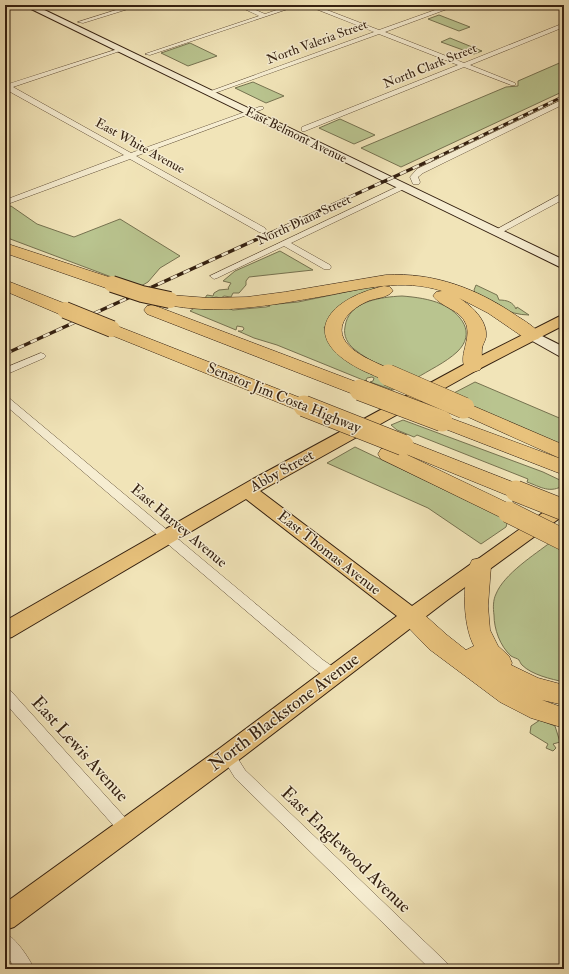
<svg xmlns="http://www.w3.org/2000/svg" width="569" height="974" viewBox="0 0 569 974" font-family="'IM FELL Double Pica',serif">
<rect width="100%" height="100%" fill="#f1e4b8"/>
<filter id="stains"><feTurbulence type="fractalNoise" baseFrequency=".005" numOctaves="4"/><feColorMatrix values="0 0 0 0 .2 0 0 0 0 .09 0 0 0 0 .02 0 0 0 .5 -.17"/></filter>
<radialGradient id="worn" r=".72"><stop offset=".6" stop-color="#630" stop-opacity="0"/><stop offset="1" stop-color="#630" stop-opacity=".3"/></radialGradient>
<!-- green -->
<g fill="#b9c48f" stroke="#767250">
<polygon points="439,15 470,27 459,31 428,19"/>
<polygon points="450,38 482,51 474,54 441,42"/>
<polygon points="190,43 217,56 188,66 161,53"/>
<polygon points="564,61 564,91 401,167 361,148 506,87 518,86 518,81"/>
<polygon points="253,82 284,96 266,103 235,88"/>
<polygon points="340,119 375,135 354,144 319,128"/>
<polygon points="11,206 37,224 74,237 120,219 180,256 160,268 148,282 141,286 122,281 5,237 5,208"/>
<polygon points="280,251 313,270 249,277 246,281 246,285 239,293 233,293 231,297 224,296 221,298 216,297 208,299 205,298 207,295 213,296 214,293 219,290 229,289 228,288 231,283 223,281 235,271"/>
<path d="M476,285L497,295L499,300C507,300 513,302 516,309L517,307L529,315C508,315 492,303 475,293L474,290Z"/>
<polygon points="370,287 373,287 375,290 333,312 326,325 327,327 324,327 327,333 401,386 393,390 370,382 373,381 374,378 372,377 367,378 366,380 368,382 277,345 254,338 238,331 242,331 244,329 243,327 237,326 236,330 190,311 196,307 204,309 227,308 233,310 266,307 270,306 268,305 298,302"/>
<path d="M402,296C415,297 430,299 441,304C461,313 477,333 457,352C445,363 429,370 415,379C394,370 372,364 354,349C348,344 343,336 345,327C348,301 381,297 402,296Z"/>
<polygon points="475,382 564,420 564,446 454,398 452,394"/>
<path d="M403,420L543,472L564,482V485C550,494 541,487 527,482L528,479L417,435L414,437L397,430L391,425Z"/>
<polygon points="355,447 508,520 506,527 481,544 428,508 327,463"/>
<path d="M551,542L564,548V682C551,679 532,675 522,665C521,664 520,662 519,660C517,658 514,658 511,656C500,646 494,629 494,615C493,608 493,600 496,594C504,574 534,555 551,542Z"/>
<polygon points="540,720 555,726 560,742 553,744 556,748 553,751 546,748 548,744 530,733 531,726"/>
</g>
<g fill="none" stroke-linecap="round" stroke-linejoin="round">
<defs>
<g id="minor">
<polygon points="132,5 141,5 83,23 78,22"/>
<polygon points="236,5 244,5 265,14 291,5 300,5 150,55 145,54 259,16"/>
<polygon points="306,5 314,5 379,30 449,5 458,5 385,32 464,63 564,23 564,27 470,65 515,83 515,85 511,85 464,67 305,131 302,131 302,127 458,65 379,34 212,94 208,94 208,92 374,32"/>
<polygon points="118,49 123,50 13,87 131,153 259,107 263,107 263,109 136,156 265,228 266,230 265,232 259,232 130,159 5,205 5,200 124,155 5,89 5,83 8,84"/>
<polygon points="564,99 564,104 423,173 418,177 420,182 419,184 413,184 410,177 417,169"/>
<polygon points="401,185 404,185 408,187 291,243 330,265 331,267 330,269 324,269 284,246 217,278 214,279 210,276"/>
<polygon points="561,194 564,194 564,199 499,234 496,234 492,232"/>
<polygon points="41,353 44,354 46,356 44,358 5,375 5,368"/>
<path d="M5,397L9,398L323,660L339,671L340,675L339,679C329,682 321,673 313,668L5,405Z"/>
<polygon points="5,689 10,690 131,824 133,829 131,834 126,835 121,834 5,703"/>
<polygon points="228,749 233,751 245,770 447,963 449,969 430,969 235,778 221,755 223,751"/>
<path d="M5,933C15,937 30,959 34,969H16L5,954Z"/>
</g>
<g id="secondary">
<polygon points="23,5 34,5 564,260 564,269"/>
<polygon points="532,331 564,347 564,357 559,356 527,338 525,335 527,332"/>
</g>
<polygon id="primary" points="564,314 564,325 479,369 260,491 412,606 558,502 564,500 564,515 446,601 236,762 14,927 5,930 5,903 220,748 397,616 246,499 12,637 5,639 5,621 253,479 467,363"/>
<g id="motorway">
<polygon points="5,243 118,280 120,284 118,288 112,289 106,288 5,253"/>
<path d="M386,275C434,272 478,289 517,316C525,321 535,327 541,335L538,339L532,340L526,339L488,313L457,297C470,304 488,320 486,337C485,342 482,345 482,349C481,357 484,364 480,370L473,372L466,370C457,356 472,340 466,324C460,309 442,308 433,296L436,292L442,291C403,278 363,289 324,296C273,305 215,316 164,304L161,300L164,296L170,295L209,298L247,297L285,292Z"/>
<polygon points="5,280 71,306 74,310 71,314 65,315 59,314 5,291"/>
<path d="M384,286L390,287L393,291C388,298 375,298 368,301C357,306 345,314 342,326C337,350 378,363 395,371L397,375L395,379C384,382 376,376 366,372C297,340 323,300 384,286Z"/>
<polygon points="153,305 367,386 370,390 367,394 360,396 353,394 147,314 144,310 147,306"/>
<polygon points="112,324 311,402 314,406 311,410 304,412 297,410 106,333 103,329 106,325"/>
<polygon points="464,402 564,445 564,460 457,412 454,408 457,404"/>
<polygon points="442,415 564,460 564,475 435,425 432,421 435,417"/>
<polygon points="403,439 523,486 527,491 523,496 516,498 509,496 396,450 393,445 396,440"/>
<polygon points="388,447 395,449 516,507 519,512 516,517 508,519 500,517 381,459 378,454 381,449"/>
<path d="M480,558L488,560L491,566L488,606L490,630L498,646L509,656L512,663L511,665L538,678L564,685V705L542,700L564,708V728L531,718L500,702L429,649L403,622L399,616L403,610L411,607L419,610L447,635L466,650L474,646C463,626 461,580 472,560Z"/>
</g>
</defs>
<!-- minor casing -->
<use href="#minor" stroke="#63513a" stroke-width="1"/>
<!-- secondary casing -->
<use href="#secondary" stroke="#342010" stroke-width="2"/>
<!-- primary casing -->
<use href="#primary" stroke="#342010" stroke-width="2"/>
<!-- motorway casing -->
<use href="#motorway" stroke="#342010" stroke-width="1"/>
<!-- minor -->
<use href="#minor" fill="#f6edd1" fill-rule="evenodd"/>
<!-- secondary -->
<use href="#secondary" fill="#f6edd1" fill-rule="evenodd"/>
<!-- primary -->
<use href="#primary" fill="#e8c27c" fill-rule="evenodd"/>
<!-- motorway -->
<use href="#motorway" fill="#e8c27c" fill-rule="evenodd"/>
<defs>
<polyline id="rail-far1" points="429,161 564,96"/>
<polyline id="rail" points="5,354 431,160"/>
</defs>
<!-- rail-far1 casing -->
<use href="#rail-far1" stroke="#342010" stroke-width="3"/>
<!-- rail casing -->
<use href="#rail" stroke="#342010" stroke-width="3.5"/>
<!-- rail-far1 -->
<use href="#rail-far1" stroke="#f6edd1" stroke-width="2" stroke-dasharray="5.5" stroke-linecap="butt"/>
<!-- rail -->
<use href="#rail" stroke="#f6edd1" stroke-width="2.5" stroke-dasharray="7" stroke-linecap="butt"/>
<defs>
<g id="motorway-bridge-far1">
<polyline points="112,284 142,294 170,300"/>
<polyline points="65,310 112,329"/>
</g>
<g id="motorway-bridge">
<polyline points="388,375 464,408"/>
<polyline points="360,390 442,421"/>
<polyline points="304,406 403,445"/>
<polyline points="516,491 564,510"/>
<polyline points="508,512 564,540"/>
</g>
</defs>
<!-- motorway-bridge-far1 casing -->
<use href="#motorway-bridge-far1" stroke="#342010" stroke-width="18" stroke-linecap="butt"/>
<!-- motorway-bridge casing -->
<use href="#motorway-bridge" stroke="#342010" stroke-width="22" stroke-linecap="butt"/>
<!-- motorway-bridge-far1 -->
<use href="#motorway-bridge-far1" stroke="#e8c27c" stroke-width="16"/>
<!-- motorway-bridge -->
<use href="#motorway-bridge" stroke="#e8c27c" stroke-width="21"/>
</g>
<g text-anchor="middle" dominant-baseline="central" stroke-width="3" stroke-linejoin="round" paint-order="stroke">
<!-- far-street labels -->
<g font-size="13" fill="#342010" stroke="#f6edd1">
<text transform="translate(317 42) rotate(-20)">North Valeria Street</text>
<text transform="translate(430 66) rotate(-22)">North Clark Street</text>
<text transform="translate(296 135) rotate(26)">East Belmont Avenue</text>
<text transform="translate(140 146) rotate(29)">East White Avenue</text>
<text transform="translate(304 220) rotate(-25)">North Diana Street</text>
</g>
<!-- street labels -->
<g font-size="15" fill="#342010" stroke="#f6edd1">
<text transform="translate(284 398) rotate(22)">Senator Jim Costa Highway</text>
<text transform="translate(282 471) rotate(-29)">Abby Street</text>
<text transform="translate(179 526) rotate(40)">East Harvey Avenue</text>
<text transform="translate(329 553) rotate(38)">East Thomas Avenue</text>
</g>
<!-- near-street labels -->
<g font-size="18" fill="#342010" stroke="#f6edd1">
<text transform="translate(284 712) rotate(-37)">North Blackstone Avenue</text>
<text transform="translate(80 749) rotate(48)">East Lewis Avenue</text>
<text transform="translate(346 850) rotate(44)">East Englewood Avenue</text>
</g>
</g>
<!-- margin -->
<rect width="569" height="974" fill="none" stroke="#f1e4b8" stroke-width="20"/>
<rect x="6" y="6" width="557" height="962" fill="none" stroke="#342010" stroke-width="2"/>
<rect x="10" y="10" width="549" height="954" fill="none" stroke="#342010"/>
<rect width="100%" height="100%" filter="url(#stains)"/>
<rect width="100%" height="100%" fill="url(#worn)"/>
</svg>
